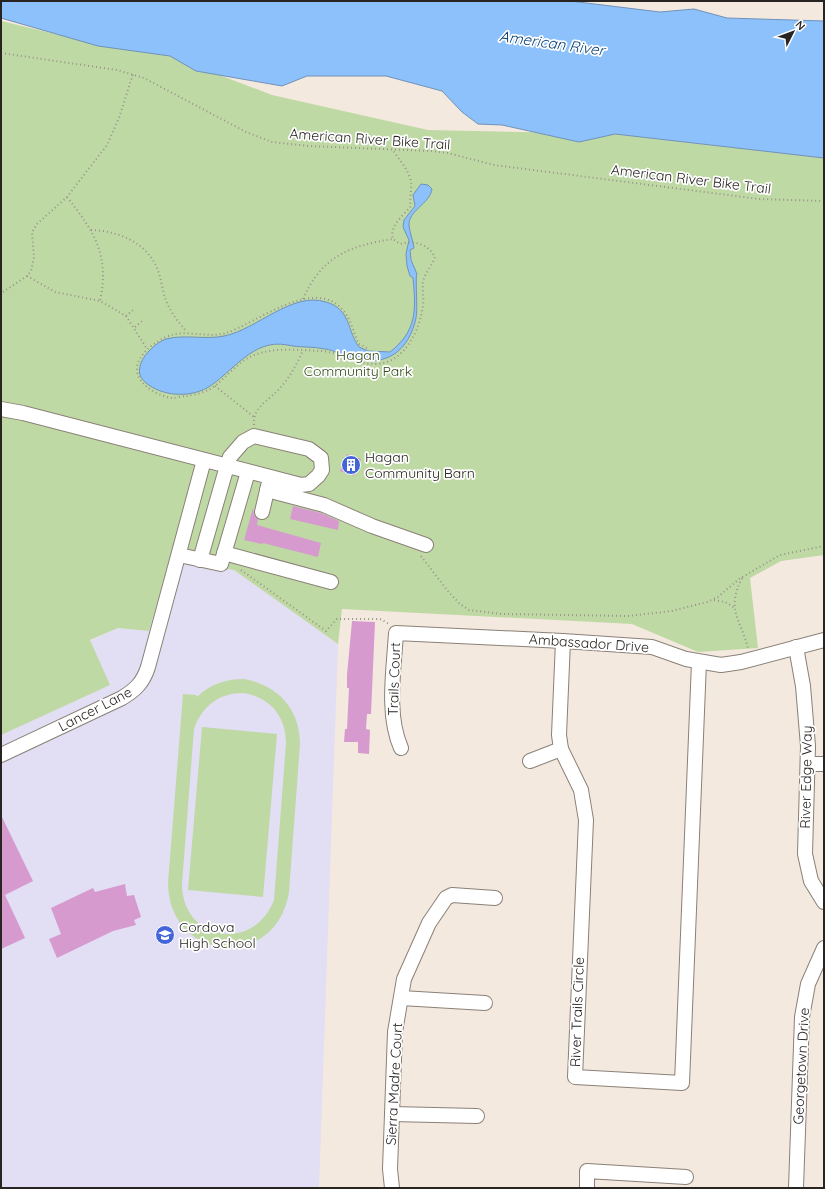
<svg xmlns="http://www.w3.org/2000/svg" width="825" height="1189" viewBox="0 0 825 1189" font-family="Quicksand,sans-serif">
<rect width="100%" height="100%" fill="#f4e9de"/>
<!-- education -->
<polygon fill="#e2def4" points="169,561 234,570 338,644 319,1188 1,1188 1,681 118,628 149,631"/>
<!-- green -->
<g fill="#bfd9a4" fill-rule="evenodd">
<polygon points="1,21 60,35 170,56 272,95 428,130 615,134 824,158 824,555 781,561 750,578 758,648 698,652 632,624 342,609 338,644 234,570 169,561 149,631 118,628 90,640 110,685 1,735"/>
<path d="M244,679C278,685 300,709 300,744L289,892C276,972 169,963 168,883L183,694L196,695L197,697C210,684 226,679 244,679ZM243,693C270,697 286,716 286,743L274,900C254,953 182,941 182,884L194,729C202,706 219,693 243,693Z"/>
<polygon points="202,727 277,734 263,897 188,890"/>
</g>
<!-- water -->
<g fill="#8dc1fb" stroke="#6f92ba">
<polygon points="1,1 570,1 660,12 694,9 727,18 824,21 824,158 615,134 579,142 502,125 478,124 462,112 442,91 386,76 307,76 282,86 196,71 170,56 98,46 1,18"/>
<path d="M421,184L428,185L432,189C430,204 408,210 409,226C410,233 413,241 414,248L410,250L411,260L417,274C415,278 418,308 416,318C409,351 386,368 352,358C343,356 334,350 325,349C312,346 299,348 287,345C253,338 232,373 207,388C188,398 162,396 146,383C139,377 138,372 141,363C144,354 157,342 166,339C185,334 205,340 224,336C256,330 292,291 326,302C351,309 347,331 359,347L368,351L390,352C417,331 416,310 413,278L410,276L407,266L406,254L409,240L403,227L404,220L415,206L413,195Z"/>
</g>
<!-- building -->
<g fill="#d69acf">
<polygon points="347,454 361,459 354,476 340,471"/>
<polygon points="293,506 321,513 339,521 338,530 290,519"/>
<polygon points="253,508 254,515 258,519 257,525 321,543 318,557 263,543 262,544 244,540"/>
<polygon points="352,621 375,622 371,714 367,714 366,729 370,730 369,754 358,753 358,742 344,742 345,729 347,729 349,688 347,688 347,675"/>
<polygon points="1,815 33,881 5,895 25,938 1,949"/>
<polygon points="125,884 127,896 134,895 141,917 134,920 136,925 113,931 57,958 49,939 61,934 51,908 93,888 95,892"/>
</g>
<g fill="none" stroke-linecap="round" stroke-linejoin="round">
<defs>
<g id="minor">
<polyline points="1,409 23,413 301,485 309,484 318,476 322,470 321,458 309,449 254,436 243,442 230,457 227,466 200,560"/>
<polyline points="267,490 324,505 372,526 426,545"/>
<polyline points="262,512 269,482"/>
<polyline points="224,553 331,582"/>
<polyline points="179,555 221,564 248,472"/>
<polyline points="563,641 559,735 561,749 581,790 586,820 575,1077 682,1083 699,662"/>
<polyline points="796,647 803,686 808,746 805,854 811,881 824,902"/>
<path d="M401,748C386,714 394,669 396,633L563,641L652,647L686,659L721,665L741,662L824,640"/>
<path d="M1,755L122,698C135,690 143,683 148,667L204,460"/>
<polyline points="530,761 561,749"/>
<polyline points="808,764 824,764"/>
<polyline points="401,998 485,1003"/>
<polyline points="392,1114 477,1116"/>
<polyline points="392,1188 390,1169 395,1032 404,979 429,923 446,898 452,895 495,898"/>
<polyline points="587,1188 587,1171 686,1177"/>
<polyline points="796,1188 802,1017 808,984 824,948"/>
</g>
</defs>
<!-- minor casing -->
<use href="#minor" stroke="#8a8077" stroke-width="16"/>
<!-- path -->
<g stroke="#9a928b" stroke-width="2" stroke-dasharray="1 3" stroke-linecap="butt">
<polyline points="1,53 117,70 144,78 246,132 272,142 309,146 431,151 448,153 494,165 759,199 824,201"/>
<path d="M67,197C94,231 110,256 100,301"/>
<path d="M91,230C118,231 146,242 157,268C160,275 161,282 163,290C166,306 176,320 187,332"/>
<polyline points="27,276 55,292 100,301 109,306 126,316 147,349"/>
<polyline points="3,292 27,276 31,271 34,257 32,232 37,224 67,197 107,145 119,118 133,74"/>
<path d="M303,299C322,256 349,246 393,239"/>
<polyline points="126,316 133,310 135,312"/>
<polyline points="135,327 142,321 140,319"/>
<path d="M367,348L359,344C353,332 351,318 341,308C311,278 257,323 226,333C206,339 185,328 166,337C145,347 124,368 147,387C153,392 164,397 172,398C176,398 182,396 186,396C193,395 202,393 208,390C225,381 236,362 254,355C275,347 299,350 321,351C340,352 356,365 377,364C405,362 420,330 423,305C424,297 422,289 423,281C425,273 432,266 435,257C428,244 414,240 400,244L393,239C389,226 403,216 411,206C409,198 412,190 411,182C409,170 398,158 392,149"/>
<polyline points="215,386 254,417"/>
<path d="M254,425C252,407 270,400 280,388C290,377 297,364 303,350"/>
<polyline points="421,556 447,590 460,604 469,610 502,614 628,616 672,611 707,602 718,597 739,579 780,555 824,546"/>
<polyline points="241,570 326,631 337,619 380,619 389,624"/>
<path d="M742,578C726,610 740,618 748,648"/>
<polyline points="714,600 725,602 735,608"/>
</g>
<!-- minor -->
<use href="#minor" stroke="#fff" stroke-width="14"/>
</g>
<!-- icons -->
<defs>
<symbol id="building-disc" viewBox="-11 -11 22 22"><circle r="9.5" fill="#4465d8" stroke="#fff"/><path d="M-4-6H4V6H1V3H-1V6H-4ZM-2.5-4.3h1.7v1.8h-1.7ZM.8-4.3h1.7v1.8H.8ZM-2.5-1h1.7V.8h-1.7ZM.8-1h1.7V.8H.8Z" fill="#fff"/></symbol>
<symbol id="school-disc" viewBox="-11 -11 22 22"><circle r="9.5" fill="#4465d8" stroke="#fff"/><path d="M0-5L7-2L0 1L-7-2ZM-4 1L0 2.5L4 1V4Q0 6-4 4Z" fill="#fff"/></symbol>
</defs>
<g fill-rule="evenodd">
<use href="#building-disc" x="340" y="454" width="22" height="22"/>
<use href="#school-disc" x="154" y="924" width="22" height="22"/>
</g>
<g text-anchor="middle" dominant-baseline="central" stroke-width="3.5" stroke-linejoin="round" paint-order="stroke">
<!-- street labels -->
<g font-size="14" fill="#282421" stroke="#fff">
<text transform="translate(370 139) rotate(4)">American River Bike Trail</text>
<text transform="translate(691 179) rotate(7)">American River Bike Trail</text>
<text transform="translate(589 643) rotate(4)">Ambassador Drive</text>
<text transform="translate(394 679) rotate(-88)">Trails Court</text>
<text transform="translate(95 709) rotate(-27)">Lancer Lane</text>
<text transform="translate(806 777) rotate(-89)">River Edge Way</text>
<text transform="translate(577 1012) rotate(-88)">River Trails Circle</text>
<text transform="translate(801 1066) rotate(-87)">Georgetown Drive</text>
<text transform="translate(394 1084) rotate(-87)">Sierra Madre Court</text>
</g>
<!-- park labels -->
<g font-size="14" fill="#334818" stroke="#fff">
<text x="358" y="355">Hagan<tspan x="358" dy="16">Community Park</tspan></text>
</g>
<!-- poi labels -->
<g font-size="14" fill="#282421" stroke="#fff" text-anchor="start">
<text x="365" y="457">Hagan<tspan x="365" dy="16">Community Barn</tspan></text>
<text x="179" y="927">Cordova<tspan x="179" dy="16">High School</tspan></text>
</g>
<!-- water labels -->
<g font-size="15" font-style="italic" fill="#074174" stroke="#fff">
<text transform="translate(552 43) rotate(8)">American River</text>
</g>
</g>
<!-- border -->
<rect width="825" height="1189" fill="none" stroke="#282421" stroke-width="4"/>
<!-- north arrow -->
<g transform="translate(793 32) rotate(48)" stroke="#ffffff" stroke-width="3" paint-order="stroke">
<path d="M0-3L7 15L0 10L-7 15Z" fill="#282421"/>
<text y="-6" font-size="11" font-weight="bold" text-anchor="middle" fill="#282421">N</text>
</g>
</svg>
